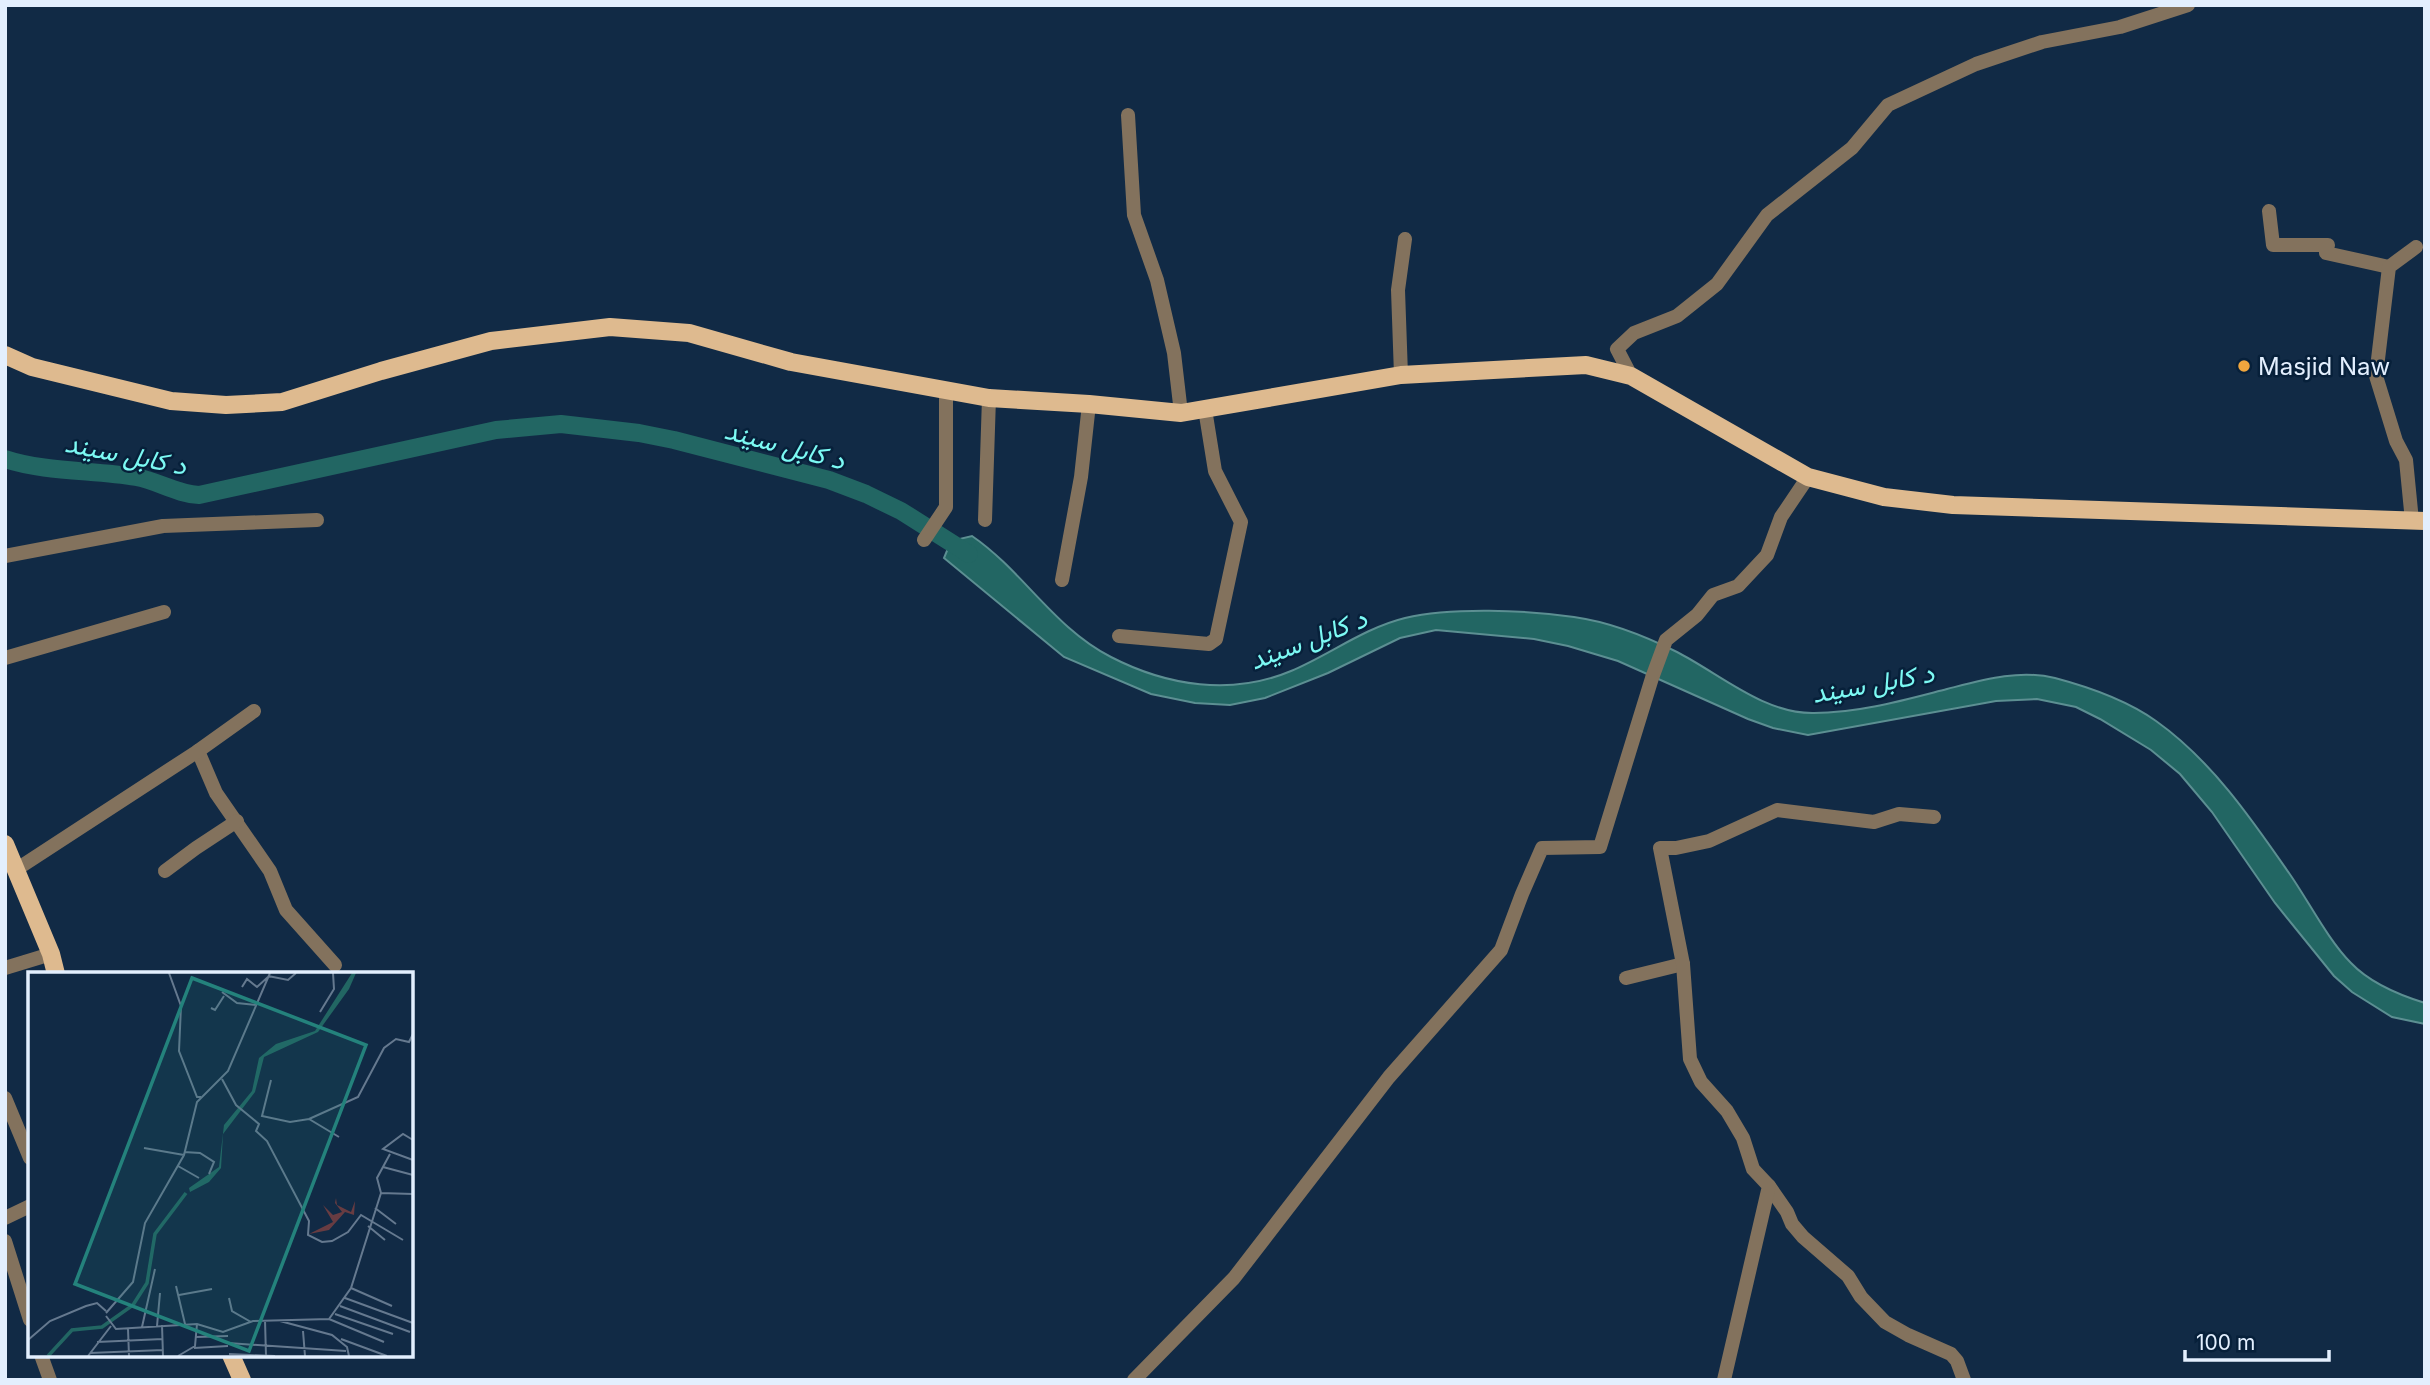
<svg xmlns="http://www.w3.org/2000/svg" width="2430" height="1385" viewBox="0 0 2430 1385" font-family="Inter,Vazirmatn,sans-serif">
<rect width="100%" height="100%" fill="#112a45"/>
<!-- water -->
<path fill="#226663" stroke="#5c8f92" stroke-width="2" d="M972,536C1023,571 1054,628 1111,657C1167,686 1232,696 1291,671C1329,655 1364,628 1405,618C1452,607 1526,610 1574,617C1610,622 1645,636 1677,652C1720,674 1764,714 1814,713C1859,713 1904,700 1947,689C1982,680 2019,669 2055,678C2089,687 2128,701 2156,721C2211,760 2251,818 2289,873C2308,900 2328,940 2351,963C2370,983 2399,995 2425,1003V1024L2392,1017L2352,992L2334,976L2275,903L2212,812L2180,774L2151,750L2100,719L2076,707L2037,699L1996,701L1808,735L1773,728L1748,719L1618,661L1568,646L1534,639L1436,630L1400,638L1328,673L1265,698L1230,705L1195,703L1151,694L1064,657L944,558L951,541Z"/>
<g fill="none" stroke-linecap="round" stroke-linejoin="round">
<!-- river -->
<path stroke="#226663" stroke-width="18" d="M5,459C44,472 95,470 136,477C158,481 177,494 199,495L496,430L561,424L639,433L674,440L829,480L866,494L901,511L969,554"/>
<!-- minor -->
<g stroke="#83725d" stroke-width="14">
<polyline points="1128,115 1134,215 1157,280 1174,353 1181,413"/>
<polyline points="2269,211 2273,245 2328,245 2326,253 2389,267"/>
<polyline points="1401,375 1398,290 1405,239"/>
<polyline points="1631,376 1617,349 1634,333 1677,316 1717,284 1767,215 1852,148 1888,105 1976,64 2042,42 2120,27 2188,5"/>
<polyline points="985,520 989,398"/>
<polyline points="2412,521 2406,460 2396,441 2376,376 2389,267 2416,247"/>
<polyline points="924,540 946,507 946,391"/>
<polyline points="5,556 163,526 317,520"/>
<polyline points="1062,580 1081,477 1089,404"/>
<polyline points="1119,636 1209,644 1216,639 1241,522 1215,471 1205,409"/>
<polyline points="5,658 164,612"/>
<polyline points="198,751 216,793 270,871 286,910 335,965"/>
<polyline points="17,869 198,751 254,711"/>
<polyline points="165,871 196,848 237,821"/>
<polyline points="5,968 51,954"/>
<polyline points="1626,978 1683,964"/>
<polyline points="5,1098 30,1158"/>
<polyline points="1769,1186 1787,1212 1792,1224 1803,1237 1848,1276 1861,1297 1885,1322 1908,1335 1951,1354 1957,1361 1964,1380"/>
<polyline points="5,1218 30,1206"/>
<polyline points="5,1241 30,1320"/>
<polyline points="41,1355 50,1380"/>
<polyline points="1134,1380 1234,1278 1389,1077 1501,950 1522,894 1542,848 1600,847 1652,678 1666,640 1697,615 1713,595 1738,586 1767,555 1781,517 1808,477"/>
<polyline points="1724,1380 1769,1186 1753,1169 1743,1138 1727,1111 1701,1082 1690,1059 1683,964 1660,848 1676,848 1709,841 1777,810 1874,822 1899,814 1934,817"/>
</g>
<!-- major -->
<g stroke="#deba8f" stroke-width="18">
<polyline points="5,355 32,367 171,401 226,405 282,402 381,371 491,341 610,327 689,333 791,362 989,398 1089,404 1181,413 1401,375 1586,365 1631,376 1808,477 1884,497 1953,505 2425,521"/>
<polyline points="5,844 51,954 56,974"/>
<polyline points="231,1355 242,1380"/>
</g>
</g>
<!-- markers -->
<circle fill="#f0a63e" stroke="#07203a" stroke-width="2.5" cx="2244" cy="366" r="7"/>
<g text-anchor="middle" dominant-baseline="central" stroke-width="5" stroke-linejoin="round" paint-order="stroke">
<!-- poi labels -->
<g font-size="24" fill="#e3effe" stroke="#07203a" text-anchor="start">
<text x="2258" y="366">Masjid Naw</text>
</g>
<!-- water labels -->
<g font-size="26" font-style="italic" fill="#7cfaf4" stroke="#07203a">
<text transform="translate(785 445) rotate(15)">د کابل سيند</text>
<text transform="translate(126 454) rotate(11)">د کابل سيند</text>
<text transform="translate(1308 639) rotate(-21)">د کابل سيند</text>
<text transform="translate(1873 683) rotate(-10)">د کابل سيند</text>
</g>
</g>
<!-- overview -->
<g transform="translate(28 972)">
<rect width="385" height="385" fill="#112a45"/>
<path d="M308,226L309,233L323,240L327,229L326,243L317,240L301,258L281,262L305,250L295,233L305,243L314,240L307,231Z" fill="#683c42"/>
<path d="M324,1H328L321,17L290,60L236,85L227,120L195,162L193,196L181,210L162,220L161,216L191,195L196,153L224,119L231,86L248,72L287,59Z" fill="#226663"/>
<path fill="none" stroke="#226663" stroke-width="3.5" d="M20,384L44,358L74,355L105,333L119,311L127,262L158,221"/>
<path fill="none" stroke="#65798f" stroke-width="2" d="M141,1L153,34L151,79L169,125H173M240,4L260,8L268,1M214,15L219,7L229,15L240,5M194,20L209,31L229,33M183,36L187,38L196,24M292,40L306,17L305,1M194,107L208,133L231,152L228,159L239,169L281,249L280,263L294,270L304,269L320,260L333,243L375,268M243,108L234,144L262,150L281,147L311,165M281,147L330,125L356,76L368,67L381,70L385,62M385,168L375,162L355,177L385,188M116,176L156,183M156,180L172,181L186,190L181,202M150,194L171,206M355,195L385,203M353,221L349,206L362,182M347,236L368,252M340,254L357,268M148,314L157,352M323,316L364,334M151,323L184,317M201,326L204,339L223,350M317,326L385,351M312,334L382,360M78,341L105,310L117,251L156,183L169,130L200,99L242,1M307,342L365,362M78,344L88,357L169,352L195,360L225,349L301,347L323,316L353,221L385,222M301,347L356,370M237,348L238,384M252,349L304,363L319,375L321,384M134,353L135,384M129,354L132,321M114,355L127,297M100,357L101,384M275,359L277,384M168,365L200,364M313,367L359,384M0,368L22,349L58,334L69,331L78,339M69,370L135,367M200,371L318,379M166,376L200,374M62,381L135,378M201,382L247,384M60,384L83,354M150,384L167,374L169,352"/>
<path fill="#24827c" fill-opacity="0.15" stroke="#24827c" stroke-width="3.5" d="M164,6L338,73L221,379L47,312Z"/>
<rect width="385" height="385" fill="none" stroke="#e3effe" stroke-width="3.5"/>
</g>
<!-- border -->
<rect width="2430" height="1385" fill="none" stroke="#e3effe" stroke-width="14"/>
<!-- scale -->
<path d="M2185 1350v10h144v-10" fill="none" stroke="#e3effe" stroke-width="3.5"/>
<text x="2196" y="1350" font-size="21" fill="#e3effe" stroke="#07203a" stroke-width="5" paint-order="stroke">100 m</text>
</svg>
